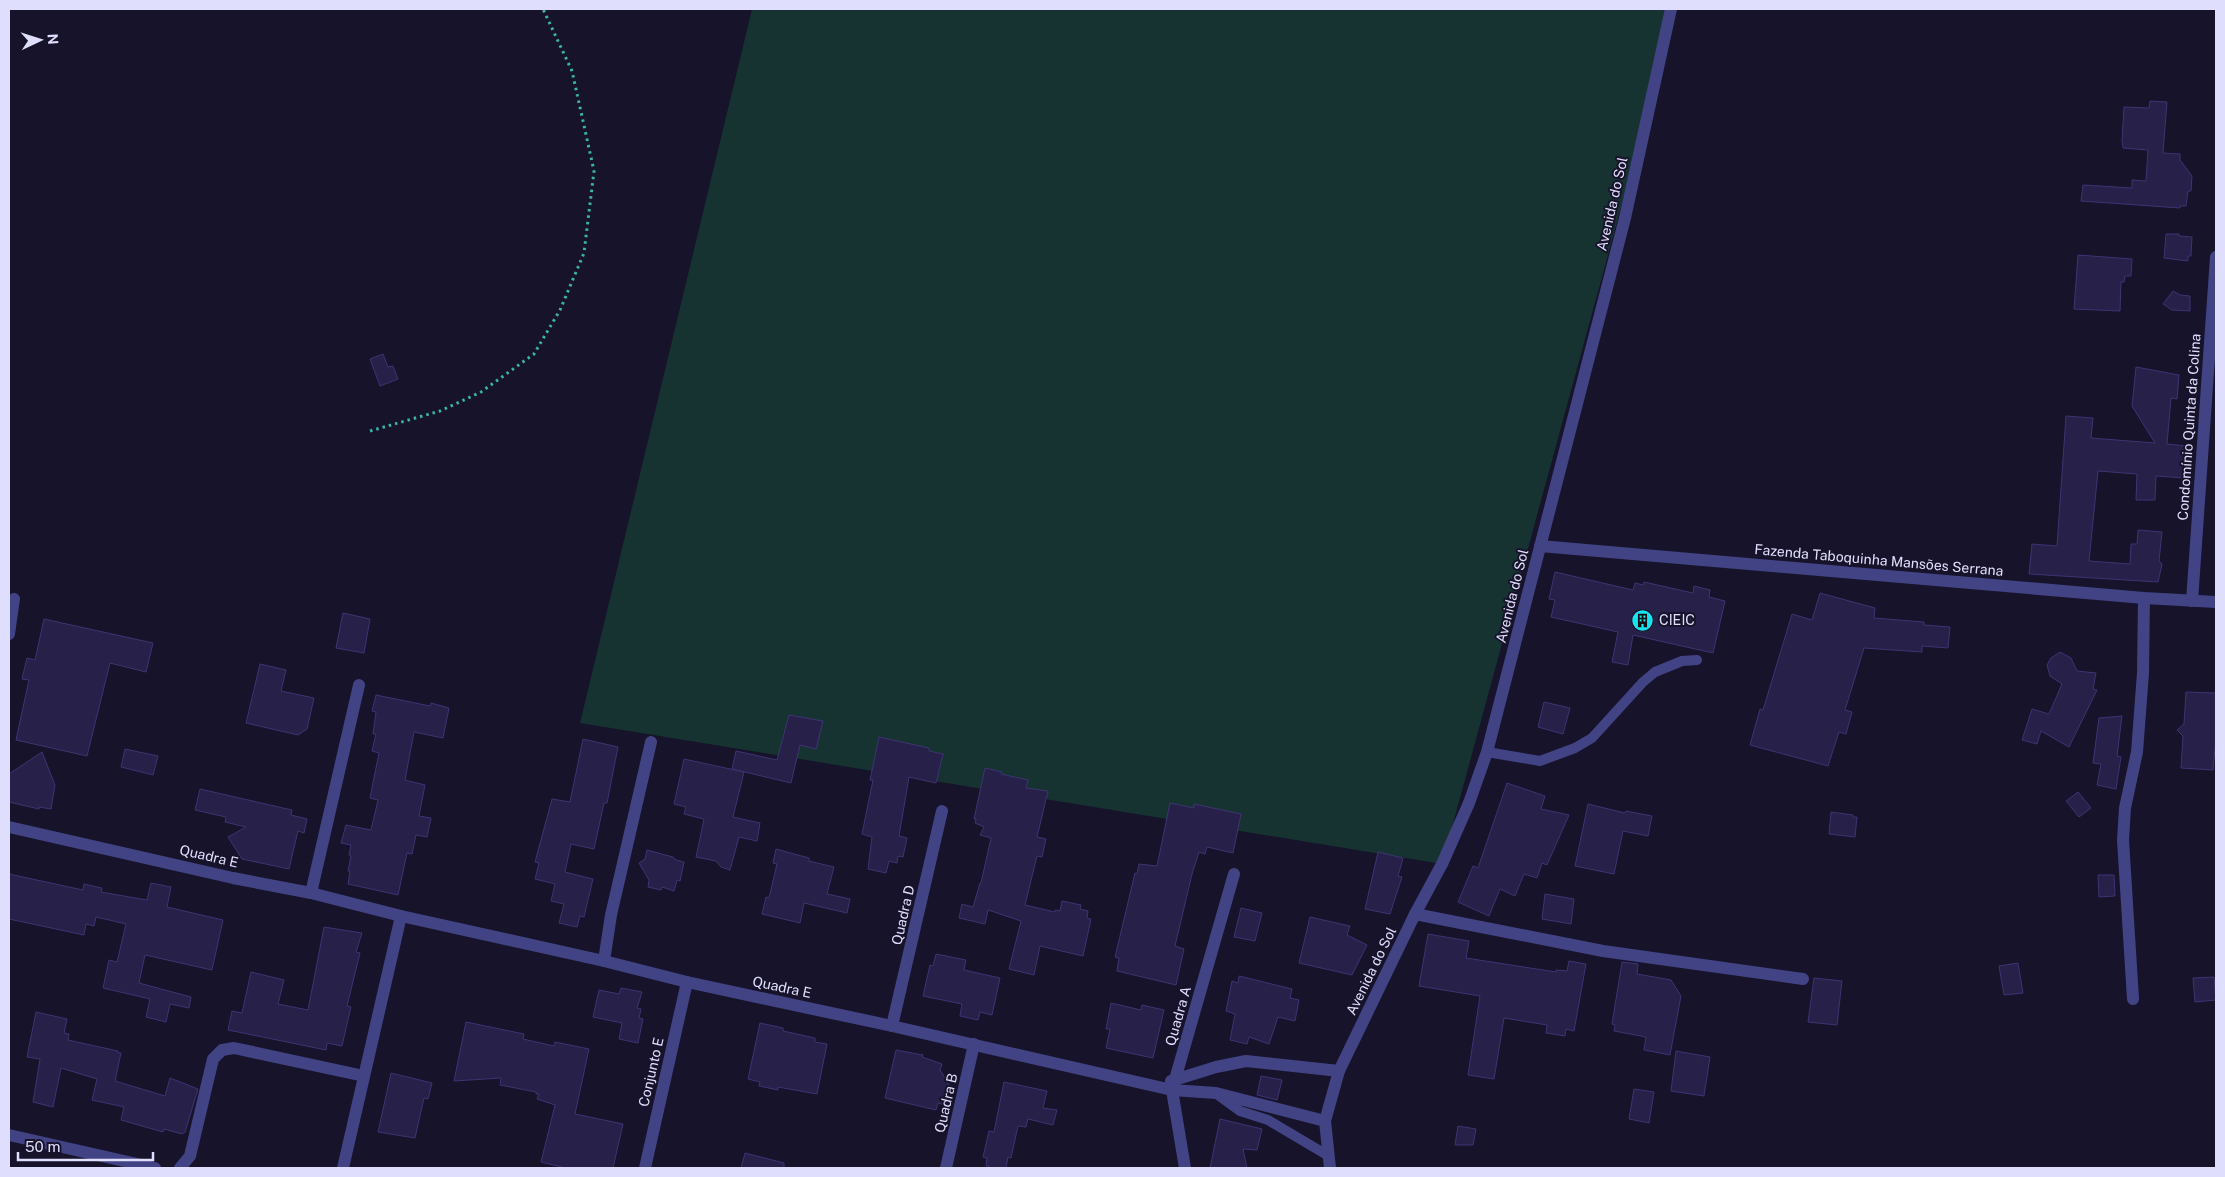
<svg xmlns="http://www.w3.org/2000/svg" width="2225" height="1177" viewBox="0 0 2225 1177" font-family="'Public Sans',sans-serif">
<rect width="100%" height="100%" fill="#16132a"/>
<!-- green -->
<polygon fill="#163331" points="752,9 1675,9 1442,864 580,723"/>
<!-- building -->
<g fill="#272049" stroke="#3e3474">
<polygon points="2150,101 2167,102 2163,153 2180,154 2180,160 2192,176 2191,191 2188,191 2186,206 2180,206 2180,208 2081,201 2083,185 2132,188 2132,180 2146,181 2148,150 2123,148 2122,140 2124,107 2149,108"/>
<polygon points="2166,234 2179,234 2179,236 2192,237 2191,256 2188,256 2188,261 2164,258"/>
<polygon points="2078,255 2132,259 2131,276 2125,276 2124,282 2121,282 2120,311 2074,309"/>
<polygon points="2173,291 2180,295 2190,296 2190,311 2172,310 2163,304"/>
<polygon points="383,354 388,367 393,366 398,379 380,386 370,359"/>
<polygon points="2136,367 2179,375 2177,399 2171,398 2167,444 2188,446 2185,478 2156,476 2155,500 2136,500 2137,474 2098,471 2089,561 2130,564 2131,544 2137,544 2138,530 2162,532 2159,561 2162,564 2158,582 2029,574 2032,544 2057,546 2066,416 2093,418 2091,438 2155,443 2132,406"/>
<polygon points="1555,572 1633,590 1635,583 1643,585 1644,582 1693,593 1694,586 1710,590 1709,597 1725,601 1713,653 1633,635 1628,665 1612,662 1618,632 1551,617 1555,600 1549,599"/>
<polygon points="1820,593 1875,608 1874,618 1924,622 1924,625 1950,627 1948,648 1922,646 1922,652 1864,648 1845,710 1852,712 1846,734 1839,732 1828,766 1750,745 1760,709 1763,710 1792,614 1812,620"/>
<polygon points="343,613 370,619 364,653 336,648"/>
<polygon points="44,619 153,643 146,672 110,663 87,756 16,740 29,680 22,679 27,658 35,660"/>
<polygon points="2060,652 2071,658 2077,671 2096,673 2093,689 2097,690 2069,747 2041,731 2037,744 2022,740 2032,709 2049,714 2062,684 2050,676 2047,665 2051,658"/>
<polygon points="260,664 286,670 281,691 314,698 307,729 298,735 246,723"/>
<polygon points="2186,692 2216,693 2216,737 2213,770 2181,768 2183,736 2177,730 2184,724"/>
<polygon points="376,695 430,706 431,703 449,708 443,738 414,732 405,780 425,785 419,816 431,818 427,837 416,835 412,854 407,853 398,895 348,884 350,871 348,871 351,856 349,855 351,845 341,843 346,825 371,830 378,800 370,798 379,753 372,751 376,734 373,734 376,712 372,711"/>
<polygon points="1544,702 1570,708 1563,734 1538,727"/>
<polygon points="789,715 823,721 816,749 800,745 791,783 732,769 736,751 777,760"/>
<polygon points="2122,716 2117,756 2121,757 2116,789 2097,785 2101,764 2093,763 2099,718"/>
<polygon points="879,737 929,748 929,751 943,754 936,783 909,777 899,836 907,838 903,857 898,856 897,863 889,861 886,873 868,869 872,837 862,834 873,780 870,780"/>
<polygon points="583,739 618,747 607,803 604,803 594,849 571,844 565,872 593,879 584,917 580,916 577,927 559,923 564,904 551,901 555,884 535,879 539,863 535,862 552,799 570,802"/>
<polygon points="125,749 158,756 153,775 121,767"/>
<polygon points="42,752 55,785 51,809 39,807 39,809 9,802 9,774"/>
<polygon points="684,759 744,772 733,817 760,823 757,841 739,837 730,870 721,867 716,861 696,857 704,819 684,814 686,807 674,804"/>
<polygon points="985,768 1002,772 1001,774 1028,780 1026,788 1048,791 1037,837 1046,839 1042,857 1037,856 1025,905 1055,912 1055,910 1060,911 1062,901 1081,905 1080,909 1088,911 1087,918 1091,919 1083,956 1040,946 1034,975 1009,969 1021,921 988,910 985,924 959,918 962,904 973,907 980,883 981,883 991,838 980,835 984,827 975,823 976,819 974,819"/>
<polygon points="1507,783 1545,796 1541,809 1569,815 1547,865 1542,863 1537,878 1524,874 1515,896 1500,889 1489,916 1458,902 1473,866 1478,868"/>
<polygon points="200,789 292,810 291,815 307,819 304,833 298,831 289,869 242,859 228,837 246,827 225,822 226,817 195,810"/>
<polygon points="2078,792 2091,808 2079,817 2066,801"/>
<polygon points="1170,803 1194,808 1194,804 1241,814 1233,853 1207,847 1205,854 1199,852 1192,874 1175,946 1184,949 1176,985 1117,971 1119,958 1115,957 1135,873 1137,874 1139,864 1157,866"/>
<polygon points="1588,804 1625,813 1626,811 1652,816 1648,836 1623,831 1614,874 1575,866"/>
<polygon points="1831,812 1853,815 1853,817 1857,817 1855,837 1829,834"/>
<polygon points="776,849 809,858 809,861 834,867 827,894 850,899 847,913 804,903 800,923 762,914 766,897 769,898 777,864 773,863"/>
<polygon points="647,850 673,857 676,860 684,862 680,881 677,880 674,891 662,887 661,890 648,887 649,880 639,863 645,859"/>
<polygon points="1378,852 1403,858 1398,876 1402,877 1390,914 1365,909"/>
<polygon points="9,874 83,890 84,884 102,888 101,892 147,900 151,883 171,887 167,907 223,920 212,970 145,955 139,983 191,997 189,1008 170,1004 166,1022 146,1017 150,999 103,988 109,960 117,962 126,924 96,917 94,926 86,924 84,935 9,919"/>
<polygon points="2098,875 2114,875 2115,896 2099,897"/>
<polygon points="1545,894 1574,899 1571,924 1542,919"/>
<polygon points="1241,908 1262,913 1255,941 1234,937"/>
<polygon points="1310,917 1350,926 1347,935 1367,945 1352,975 1299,963"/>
<polygon points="324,927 362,933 356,952 360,953 347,1006 351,1007 342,1046 327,1043 326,1050 228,1030 232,1011 242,1013 251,972 284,980 278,1004 308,1010"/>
<polygon points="1428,934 1469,941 1466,958 1556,972 1556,970 1567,971 1569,961 1586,964 1574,1031 1566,1029 1565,1036 1546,1033 1547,1025 1504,1018 1494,1079 1468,1075 1480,996 1419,986"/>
<polygon points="936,954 966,960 964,970 1000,978 992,1015 980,1012 978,1020 960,1016 962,1004 923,996 930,965 933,966"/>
<polygon points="1622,962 1638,964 1637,974 1671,980 1681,996 1670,1055 1644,1050 1646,1037 1614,1031 1615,1025 1612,1024"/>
<polygon points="2018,963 2023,993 2004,995 1999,966"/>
<polygon points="1239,976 1292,989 1290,998 1299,1000 1295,1021 1278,1017 1269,1044 1249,1037 1247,1044 1230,1040 1235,1014 1226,1011 1232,981 1238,983"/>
<polygon points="2214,977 2216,1000 2195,1002 2193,978"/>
<polygon points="1814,978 1842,981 1837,1025 1808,1022"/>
<polygon points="621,988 642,992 637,1008 641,1009 639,1018 643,1019 638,1043 619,1039 622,1023 593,1017 599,990 619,994"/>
<polygon points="1111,1003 1141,1010 1142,1005 1164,1010 1153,1058 1106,1048 1110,1029 1106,1029"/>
<polygon points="36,1012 67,1019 64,1033 69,1034 68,1040 118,1051 118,1053 121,1053 115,1081 165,1096 170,1078 198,1089 185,1132 182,1134 164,1129 163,1132 121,1120 124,1107 92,1100 97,1079 61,1068 53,1107 33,1102 40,1059 27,1057"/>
<polygon points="466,1022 524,1034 523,1039 554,1046 555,1042 589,1049 575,1114 623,1124 613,1168 566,1168 541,1162 555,1105 537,1099 539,1094 536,1094 536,1092 500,1085 501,1078 454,1081"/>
<polygon points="760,1023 783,1028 783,1031 815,1038 815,1042 827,1044 817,1094 778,1087 778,1090 759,1086 760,1082 748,1079"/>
<polygon points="896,1050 923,1055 922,1057 942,1064 940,1070 950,1086 946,1105 938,1103 936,1110 885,1098"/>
<polygon points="1676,1051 1710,1057 1704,1096 1671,1091"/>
<polygon points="391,1073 432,1083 428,1099 424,1098 415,1138 378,1132"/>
<polygon points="1261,1076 1282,1080 1277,1100 1257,1095"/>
<polygon points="1004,1082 1047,1091 1043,1108 1057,1110 1053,1125 1028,1119 1026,1127 1018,1126 1011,1158 1008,1157 1006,1168 988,1168 989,1166 986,1166 987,1158 983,1157 989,1131 994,1132"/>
<polygon points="1634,1089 1654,1092 1649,1123 1629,1119"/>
<polygon points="1220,1119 1262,1129 1257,1150 1243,1149 1247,1168 1210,1168"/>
<polygon points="1458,1126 1476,1129 1473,1145 1455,1145"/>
<polygon points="745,1153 784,1163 784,1168 741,1168"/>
</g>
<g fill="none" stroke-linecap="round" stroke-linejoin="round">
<!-- path -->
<polyline stroke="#3ab4a7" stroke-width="3" stroke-dasharray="2.5 4" stroke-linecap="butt" points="370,431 440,411 481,392 534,354 560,310 584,253 594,171 572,71 543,9"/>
<!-- service -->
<g stroke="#424385" stroke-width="10">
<polyline points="1487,752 1540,761 1575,748 1592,738 1643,682 1655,672 1682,661 1697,660"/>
<polyline points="1218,1095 1240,1111 1268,1120 1327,1155"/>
</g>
<!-- minor -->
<g stroke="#424385" stroke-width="12">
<polyline points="1540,546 2144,598 2216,602"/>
<polyline points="2192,601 2216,257"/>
<polyline points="9,634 14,599"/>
<polyline points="9,827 233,878 311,893 401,916 604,961 687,982 892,1026 1172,1090 1216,1093 1325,1121"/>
<polyline points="311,893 359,685"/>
<polyline points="1415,914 1603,951 1803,979"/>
<polyline points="604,961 611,915 651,742"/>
<polyline points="2133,999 2123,840 2125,808 2137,752 2143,673 2144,598"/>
<polyline points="892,1026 942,811"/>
<polyline points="1171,1081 1216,1067 1246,1061 1339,1071"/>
<polyline points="9,1135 155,1168"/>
<polyline points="180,1168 190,1156 213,1059 222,1050 234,1048 364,1076"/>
<polyline points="343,1168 401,916"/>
<polyline points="645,1168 687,982"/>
<polyline points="946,1168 974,1044"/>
<polyline points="1185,1168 1172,1090 1234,874"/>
</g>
<!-- tertiary -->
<polyline stroke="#424385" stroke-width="12" points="1330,1168 1325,1121 1339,1071 1415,914 1442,864 1469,803 1487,752 1625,218 1671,9"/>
</g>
<!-- icons -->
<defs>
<symbol id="building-disc" viewBox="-11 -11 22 22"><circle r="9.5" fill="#19e3ee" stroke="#16132a"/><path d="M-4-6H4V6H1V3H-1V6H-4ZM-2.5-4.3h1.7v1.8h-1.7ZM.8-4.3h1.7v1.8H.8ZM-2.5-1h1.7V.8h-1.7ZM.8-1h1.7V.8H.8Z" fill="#111"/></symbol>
</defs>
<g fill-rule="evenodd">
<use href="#building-disc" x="1630" y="608" width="25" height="25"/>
</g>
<g text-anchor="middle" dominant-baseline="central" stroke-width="4" stroke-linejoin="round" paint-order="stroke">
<!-- street labels -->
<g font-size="14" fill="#e0defd" stroke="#16132a">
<text transform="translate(1612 204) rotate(-77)">Avenida do Sol</text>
<text transform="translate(2189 427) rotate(-86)">Condomínio Quinta da Colina</text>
<text transform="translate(1879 560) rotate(5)">Fazenda Taboquinha Mansões Serrana</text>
<text transform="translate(1512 596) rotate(-76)">Avenida do Sol</text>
<text transform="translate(209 856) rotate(13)">Quadra E</text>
<text transform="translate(903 915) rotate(-77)">Quadra D</text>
<text transform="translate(1371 971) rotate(-64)">Avenida do Sol</text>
<text transform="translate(782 987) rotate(12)">Quadra E</text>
<text transform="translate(1178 1016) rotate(-74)">Quadra A</text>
<text transform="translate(651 1072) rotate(-77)">Conjunto E</text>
<text transform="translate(946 1103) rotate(-77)">Quadra B</text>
</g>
<!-- poi labels -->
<g font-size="14" fill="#e0defd" stroke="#16132a" text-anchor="start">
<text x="1659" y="620">CIEIC</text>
</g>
</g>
<!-- border -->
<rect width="2225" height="1177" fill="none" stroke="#e0defd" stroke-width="20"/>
<!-- north arrow -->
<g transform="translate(40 40) rotate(86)" stroke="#16132a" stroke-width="4" paint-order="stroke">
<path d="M0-4L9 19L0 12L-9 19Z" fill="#e0defd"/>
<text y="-8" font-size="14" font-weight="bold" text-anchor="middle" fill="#e0defd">N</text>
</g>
<!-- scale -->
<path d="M18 1152v8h135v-8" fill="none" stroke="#e0defd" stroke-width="2.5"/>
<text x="25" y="1152" font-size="15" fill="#e0defd" stroke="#16132a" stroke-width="4" paint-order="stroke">50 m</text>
</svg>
